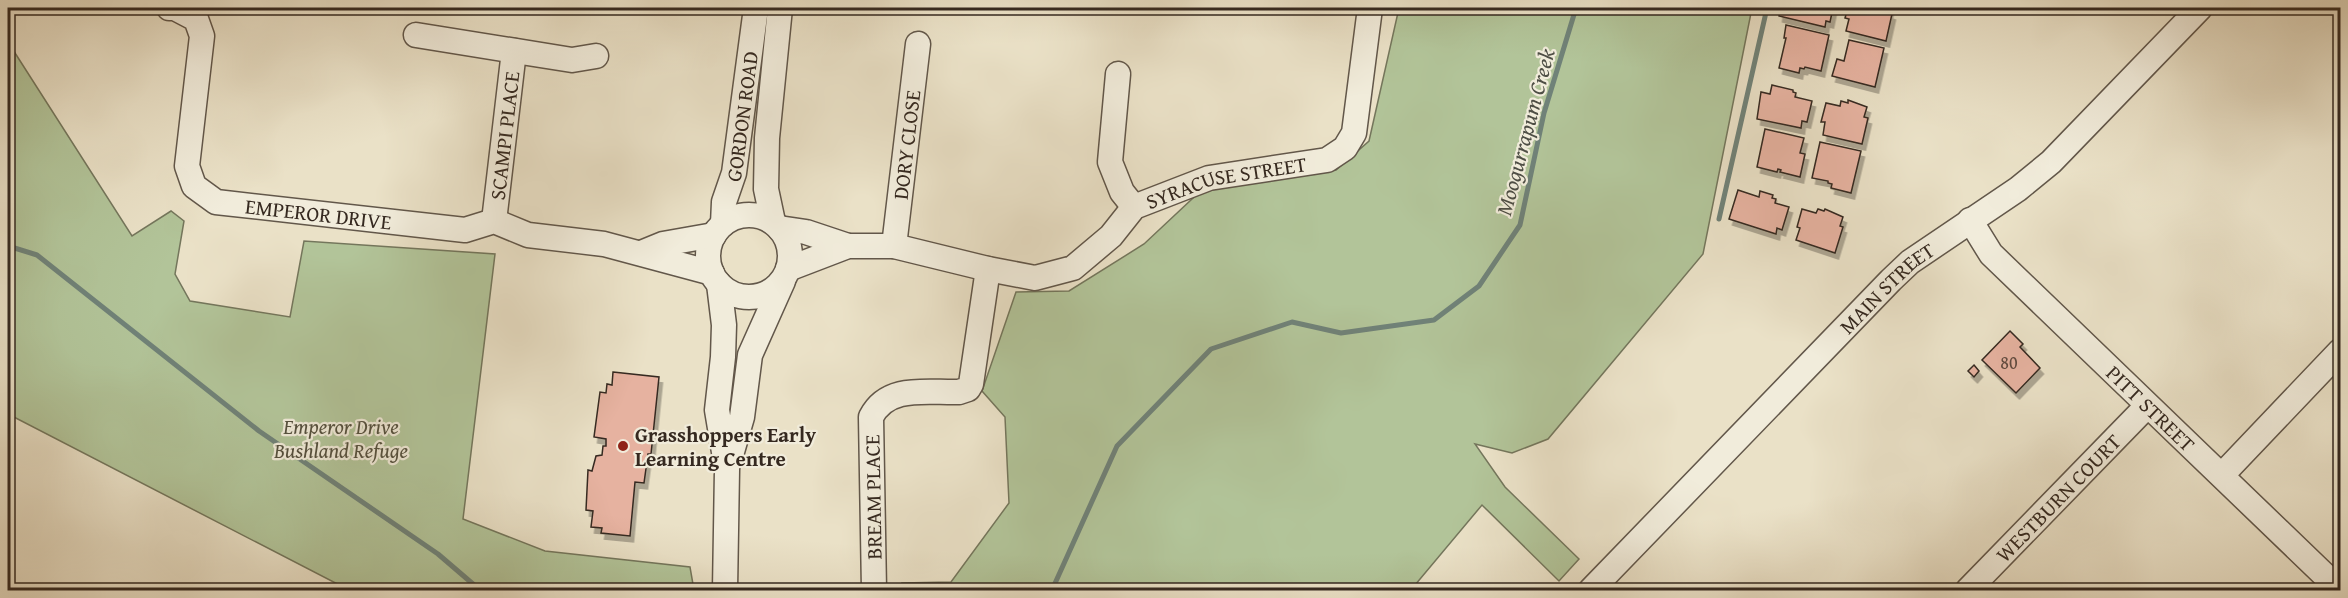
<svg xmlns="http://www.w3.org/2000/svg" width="2348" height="598" viewBox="0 0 2348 598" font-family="'Gentium Book Plus',serif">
<defs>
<filter id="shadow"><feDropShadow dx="3.5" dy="6" stdDeviation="0" flood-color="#0004"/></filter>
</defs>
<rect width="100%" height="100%" fill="#eae1c7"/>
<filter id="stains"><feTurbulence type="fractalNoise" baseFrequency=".00333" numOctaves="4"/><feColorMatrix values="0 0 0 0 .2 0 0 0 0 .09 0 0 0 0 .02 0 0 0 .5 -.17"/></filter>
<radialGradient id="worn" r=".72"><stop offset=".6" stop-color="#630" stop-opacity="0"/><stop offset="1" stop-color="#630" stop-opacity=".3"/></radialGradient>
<!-- green -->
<g fill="#b2c499" stroke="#74765c" stroke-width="1.5">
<polygon points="1399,8 1752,8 1703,254 1548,439 1512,453 1475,444 1505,487 1579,559 1559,581 1482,505 1415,585 1419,590 903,590 902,583 951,582 1009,503 1005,417 982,391 1016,292 1069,291 1144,244 1207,185 1336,170 1369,141"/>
<polygon points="8,42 132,236 171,211 184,221 175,274 190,301 290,317 304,241 495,254 463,519 545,551 690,567 694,590 349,590 8,414"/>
</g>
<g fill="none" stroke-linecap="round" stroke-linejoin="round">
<!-- stream -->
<g stroke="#708278" stroke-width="5">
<polyline points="1719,219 1767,8"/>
<polyline points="8,246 37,255 259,431 438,554 480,590"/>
<polyline points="1052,590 1117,446 1211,349 1292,322 1341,333 1434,320 1479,286 1520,225 1544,113 1576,8"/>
</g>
</g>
<!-- building -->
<g fill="#e6b2a0" stroke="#352920" stroke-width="1.5" filter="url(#shadow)">
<polygon points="1780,8 1833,8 1830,22 1826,21 1825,27 1779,16"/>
<polygon points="1848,8 1890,8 1889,13 1892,14 1886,41 1846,31 1849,19 1845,18"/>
<polygon points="1786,25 1829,35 1821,71 1805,67 1804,69 1800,68 1799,73 1779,68 1786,38 1784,38"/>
<polygon points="1849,40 1884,48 1875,87 1832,76 1837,59 1844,61"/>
<polygon points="1772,85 1793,90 1793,92 1796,93 1795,97 1812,101 1807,122 1802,121 1801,128 1757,119 1761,92 1770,94"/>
<polygon points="1848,100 1867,107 1864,117 1868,118 1862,144 1823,135 1825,122 1821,122 1826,103 1840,106 1841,101 1848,103"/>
<polygon points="1765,129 1804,138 1800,153 1805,154 1800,177 1780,172 1781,170 1778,169 1777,172 1757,167"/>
<polygon points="1820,142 1861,151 1851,193 1831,188 1832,184 1828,183 1828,181 1812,178"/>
<polygon points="1738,190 1759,197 1760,191 1773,195 1772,198 1776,199 1775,203 1789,207 1782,230 1777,228 1776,234 1729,219"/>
<polygon points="1802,209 1816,213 1818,209 1824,211 1825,209 1843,217 1840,226 1843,227 1835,253 1796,240 1800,228 1797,227"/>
<polygon points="2010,331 2023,344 2020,347 2040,368 2016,393 1982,360"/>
<polygon points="1974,365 1979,371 1974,377 1968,371"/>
<polygon points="613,372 659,377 651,454 648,454 644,483 635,482 630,536 601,533 602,528 591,527 593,511 586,510 588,470 592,471 596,456 602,455 603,446 606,446 606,439 594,437 600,392 606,393 607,384 612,385"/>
</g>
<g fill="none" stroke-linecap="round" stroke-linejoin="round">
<defs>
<g id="minor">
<path id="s1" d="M169,8H175L196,19L202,36L187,166L194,186L216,202L465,230L494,221L528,235L604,244L712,273"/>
<polyline points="416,35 572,60 596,56"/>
<polyline points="1118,74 1110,162 1122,192 1134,207"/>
<circle cx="749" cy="256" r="41"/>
<path id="s2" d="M1970,220L1991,254L2340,590"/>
<path id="s3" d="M494,221L514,51"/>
<polyline points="773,222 766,189 767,138 780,8"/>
<path id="s4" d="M723,224L724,202L734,173L756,8"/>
<polyline points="779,228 806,232 848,246"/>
<path id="s5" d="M894,246L918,44"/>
<polyline points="641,253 663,244 714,235"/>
<path id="s6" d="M788,269L848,246H894L988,269L1035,278L1073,268L1111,236L1134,207L1209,178L1327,160L1345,148L1354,133L1370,8"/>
<polyline points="719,284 724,325 723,357 717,410 727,470 725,590"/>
<polyline points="729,462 742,417 750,355 783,281"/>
<polyline points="2222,475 2340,351"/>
<path d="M874,590L871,417C888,384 927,393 959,392L968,389L971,384L988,269"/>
<path id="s7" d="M1591,590L1891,280L1910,262L2018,189L2051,162L2200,8"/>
<path id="s8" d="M1968,590L2147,406"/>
</g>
</defs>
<!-- minor casing -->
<use href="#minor" stroke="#62574a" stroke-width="27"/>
<!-- minor -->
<use href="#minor" stroke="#f1ecdb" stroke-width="24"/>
</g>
<!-- markers -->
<circle fill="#8f2418" stroke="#f1ecdb" stroke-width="2" cx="623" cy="446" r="6"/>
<g text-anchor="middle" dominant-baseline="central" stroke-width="4.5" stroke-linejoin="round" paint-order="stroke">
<!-- number labels -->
<g font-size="18" fill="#614b40">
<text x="2009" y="362">80</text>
</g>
<!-- street labels -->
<g font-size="21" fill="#352920" stroke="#f1ecdb">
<text stroke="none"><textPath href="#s4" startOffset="110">GORDON ROAD</textPath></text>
<text stroke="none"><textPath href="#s3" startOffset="86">SCAMPI PLACE</textPath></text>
<text stroke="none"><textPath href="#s5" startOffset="102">DORY CLOSE</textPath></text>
<text stroke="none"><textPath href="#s6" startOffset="477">SYRACUSE STREET</textPath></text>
<text stroke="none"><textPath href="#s1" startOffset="330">EMPEROR DRIVE</textPath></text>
<text stroke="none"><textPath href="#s7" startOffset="423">MAIN STREET</textPath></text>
<text stroke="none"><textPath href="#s2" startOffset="262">PITT STREET</textPath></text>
<text transform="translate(873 497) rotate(-91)">BREAM PLACE</text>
<text stroke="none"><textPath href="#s8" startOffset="129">WESTBURN COURT</textPath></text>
</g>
<!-- park labels -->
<g font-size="21" font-style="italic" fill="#54503e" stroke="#f1ecdb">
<text x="341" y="426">Emperor Drive<tspan x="341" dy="24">Bushland Refuge</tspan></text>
</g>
<!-- poi labels -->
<g font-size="21" font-weight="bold" fill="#352920" stroke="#f1ecdb" text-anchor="start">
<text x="635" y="434">Grasshoppers Early<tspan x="635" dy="24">Learning Centre</tspan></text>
</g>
<!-- water labels -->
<g font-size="22" font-style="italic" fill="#4e4e45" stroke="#f1ecdb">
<text transform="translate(1525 132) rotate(-75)">Moogurrapum Creek</text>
</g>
</g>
<!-- margin -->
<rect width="2348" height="598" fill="none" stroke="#eae1c7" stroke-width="30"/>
<rect x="9" y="9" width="2330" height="580" fill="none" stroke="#352920" stroke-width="3"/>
<rect x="15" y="15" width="2318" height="568" fill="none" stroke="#352920" stroke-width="1.5"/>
<rect width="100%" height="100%" filter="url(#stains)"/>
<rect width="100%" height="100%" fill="url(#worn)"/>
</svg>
